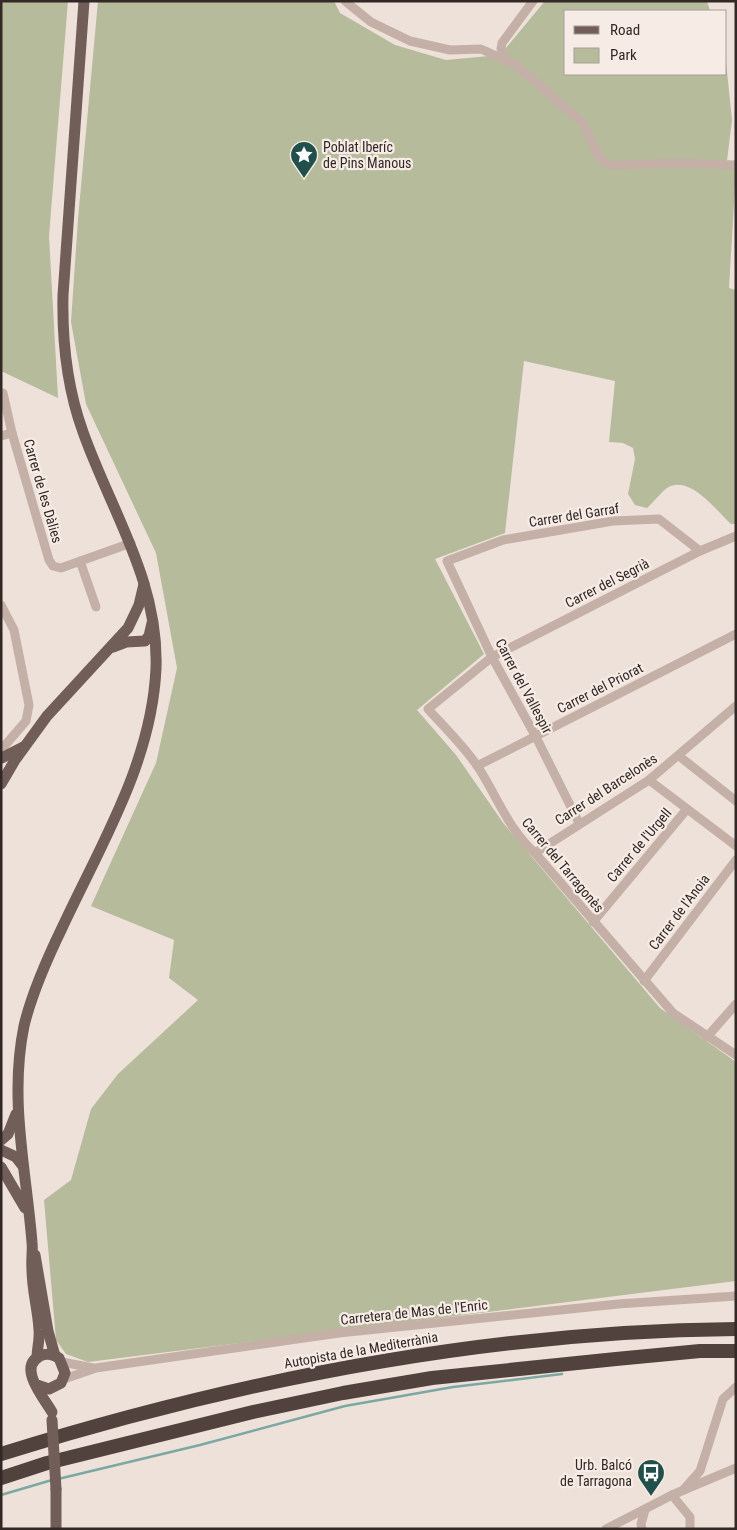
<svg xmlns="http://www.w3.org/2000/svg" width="737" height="1530" viewBox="0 0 737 1530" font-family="'Roboto Condensed',sans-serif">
<rect width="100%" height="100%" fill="#eee1d9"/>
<!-- green -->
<g fill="#b5bb9b">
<polygon points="1,1 68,1 49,236 58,398 1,371"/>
<path d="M98,1H334L340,13L395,45L446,60L500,55L545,1H707L710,11H566V74H726V62L732,120L726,169H736L729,288L736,290V524H731C716,510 689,474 667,488C660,493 654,502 647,508L635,505L628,494L635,459L633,448L623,443L609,442L615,381L524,361L505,533L435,559L484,654L417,710L456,755L504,824L660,1008L736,1062V1281L88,1362L66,1354L56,1340L44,1200L71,1180L91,1109L118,1074L198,1000L169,978L174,940L91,906L156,763L177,668L156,553L86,404L71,322L78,219Z"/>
</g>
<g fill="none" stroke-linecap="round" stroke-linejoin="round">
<!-- stream -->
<g stroke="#7ba8a3" stroke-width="2.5">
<polyline points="58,1479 200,1445 345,1406 453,1387 562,1374"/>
<polyline points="1,1495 52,1480"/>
</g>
<!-- minor -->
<g stroke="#c5b0a7" stroke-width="9">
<polyline points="345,1 371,22 410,41 450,50 481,49 516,65 583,123 597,152 603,161 610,165 676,163 736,165"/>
<polyline points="506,59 501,49 502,43 533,1"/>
<polyline points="3,393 12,433 49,560 53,566 61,568 131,543"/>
<polyline points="1,436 12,433"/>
<path d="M736,536L700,551L492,657L428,709C445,728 464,746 478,767C497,796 508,829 535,853L673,1013L736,1055"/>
<polyline points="80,561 96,607"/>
<polyline points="1,605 14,630 29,705 26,721 1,750"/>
<polyline points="679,756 736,801"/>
<polyline points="477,766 736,634"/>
<polyline points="649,780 736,846"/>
<polyline points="579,823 536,737 492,657 447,561 503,540 613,521 659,519 700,551"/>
<polyline points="535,853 649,780 736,706"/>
<polyline points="593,922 687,809"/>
<polyline points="644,981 736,860"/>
<polyline points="707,1037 736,1004"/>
<polyline points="62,1362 93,1368"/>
<polyline points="64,1379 96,1368 339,1333 618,1304 736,1296"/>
<polyline points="684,1489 700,1471 723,1399 736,1387"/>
<polyline points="672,1495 690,1517 690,1529"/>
<polyline points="606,1529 672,1495 736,1468"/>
<polyline points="642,1529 641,1524 645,1510"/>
</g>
<!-- major -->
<g stroke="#725e59" stroke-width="11">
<polyline points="113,647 126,642 145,641 149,636 152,623"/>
<polyline points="2,758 23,747"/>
<polyline points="1,784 15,760 47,716 128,628 139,605 144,584"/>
<polyline points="1,1140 8,1134 16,1114"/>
<polyline points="1,1150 16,1157 23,1166"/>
<polyline points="1,1167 25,1208"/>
<polyline points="35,1255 48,1331 55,1356"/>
<path d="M37,1358C37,1348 40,1340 39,1330C38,1310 32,1290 32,1270C31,1260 33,1251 32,1242C26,1169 9,1099 24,1026C32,992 47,959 62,928C101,844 152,762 156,668C159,581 111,511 83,432C67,388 62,341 63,295L84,1"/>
<path d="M37,1385L49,1389L61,1383L65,1373L59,1358C53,1354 47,1353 40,1356C17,1367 44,1398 52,1412"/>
<polyline points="56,1529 56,1489"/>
</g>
<!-- highway -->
<g stroke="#52423e" stroke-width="14">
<path d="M1,1454C238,1380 487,1331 736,1329"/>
<polyline points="1,1478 47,1463 253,1412 343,1393 432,1378 616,1359 700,1351 736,1351"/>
</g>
<!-- major-bridge -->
<polyline stroke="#725e59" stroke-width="11" points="52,1420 56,1489"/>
</g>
<!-- icons -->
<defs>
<symbol id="sight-pin" viewBox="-11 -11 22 30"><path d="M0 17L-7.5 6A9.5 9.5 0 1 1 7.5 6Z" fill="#214f4b" stroke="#f6ece5"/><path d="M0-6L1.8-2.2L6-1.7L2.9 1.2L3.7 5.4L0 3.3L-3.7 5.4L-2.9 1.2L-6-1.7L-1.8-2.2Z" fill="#fff"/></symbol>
<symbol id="bus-pin" viewBox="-11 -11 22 30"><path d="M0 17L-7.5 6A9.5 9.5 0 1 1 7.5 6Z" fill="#214f4b" stroke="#f6ece5"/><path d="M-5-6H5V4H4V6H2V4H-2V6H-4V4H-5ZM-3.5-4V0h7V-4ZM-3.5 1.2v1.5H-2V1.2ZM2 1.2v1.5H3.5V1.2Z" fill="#fff"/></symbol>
</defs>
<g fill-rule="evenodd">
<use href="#sight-pin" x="288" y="139" width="32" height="43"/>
<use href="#bus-pin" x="635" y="1457" width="32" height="43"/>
</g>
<g text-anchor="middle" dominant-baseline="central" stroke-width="4.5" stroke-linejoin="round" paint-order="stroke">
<!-- poi labels -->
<g font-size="14" fill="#322826" stroke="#f6ece5" text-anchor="start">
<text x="323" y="147">Poblat Iberíc<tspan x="323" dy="16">de Pins Manous</tspan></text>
<text x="632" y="1465" text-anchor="end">Urb. Balcó<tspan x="632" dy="16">de Tarragona</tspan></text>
</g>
<!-- street labels -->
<g font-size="14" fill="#322826" stroke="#f6ece5">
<text transform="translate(43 491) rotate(74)">Carrer de les Dàlies</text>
<text transform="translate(574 515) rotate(-9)">Carrer del Garraf</text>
<text transform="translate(607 583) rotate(-27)">Carrer del Segrià</text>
<text transform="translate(524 686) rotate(62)">Carrer del Vallespir</text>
<text transform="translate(600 688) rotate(-27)">Carrer del Priorat</text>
<text transform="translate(606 789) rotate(-33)">Carrer del Barcelonès</text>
<text transform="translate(639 845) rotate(-50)">Carrer de l'Urgell</text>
<text transform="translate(563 865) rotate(50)">Carrer del Tarragonès</text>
<text transform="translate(679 912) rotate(-53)">Carrer de l'Anoia</text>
<text transform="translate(414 1312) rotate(-6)">Carretera de Mas de l'Enric</text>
<text transform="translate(361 1350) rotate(-10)">Autopista de la Mediterrània</text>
</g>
</g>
<!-- border -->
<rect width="737" height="1530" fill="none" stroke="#322826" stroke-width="5"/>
<!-- legend -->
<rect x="564" y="10" width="162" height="65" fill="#f6ece5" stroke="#a89e99"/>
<rect x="574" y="26" width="25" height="8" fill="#725e59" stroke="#a89e99"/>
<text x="610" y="35" font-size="15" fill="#322826">Road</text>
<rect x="574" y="48" width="25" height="15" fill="#b5bb9b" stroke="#a89e99"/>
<text x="610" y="60" font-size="15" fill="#322826">Park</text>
</svg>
